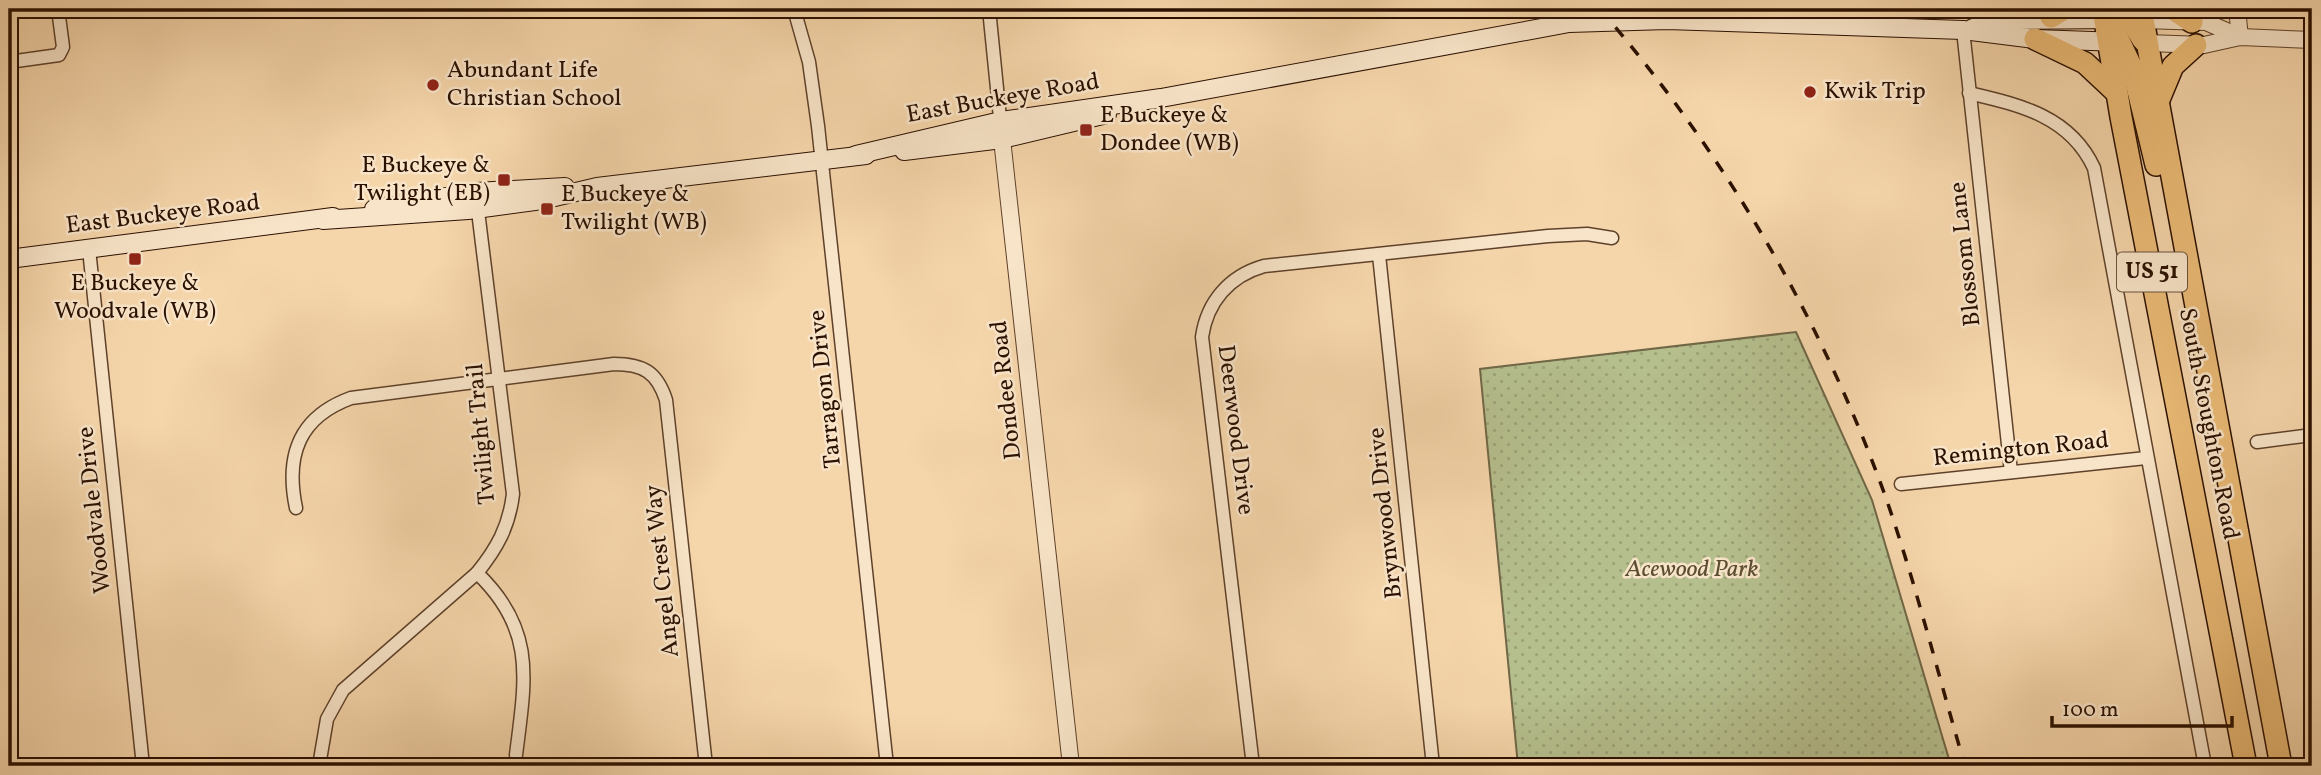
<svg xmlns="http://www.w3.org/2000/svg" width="2321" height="775" viewBox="0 0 2321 775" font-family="Vollkorn,serif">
<defs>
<pattern id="park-dots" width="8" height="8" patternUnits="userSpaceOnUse" patternTransform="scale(1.75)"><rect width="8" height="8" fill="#b5be8d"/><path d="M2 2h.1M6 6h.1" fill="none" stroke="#9ca278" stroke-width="1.8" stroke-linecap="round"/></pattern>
</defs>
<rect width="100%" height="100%" fill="#f5d5aa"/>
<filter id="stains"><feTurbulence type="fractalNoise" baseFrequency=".00286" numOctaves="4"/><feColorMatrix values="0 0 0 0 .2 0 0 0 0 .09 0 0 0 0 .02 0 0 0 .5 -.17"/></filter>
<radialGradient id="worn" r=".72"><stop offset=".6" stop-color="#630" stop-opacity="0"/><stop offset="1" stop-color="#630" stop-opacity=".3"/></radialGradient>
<!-- park -->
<polygon fill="url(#park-dots)" stroke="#706746" stroke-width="2" points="1796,332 1872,500 1951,766 1518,766 1480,369"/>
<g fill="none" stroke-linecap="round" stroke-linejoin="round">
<defs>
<g id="minor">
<polyline points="794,9 809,62 818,126 887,766"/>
<polyline points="989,9 1001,128"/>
<polyline points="1963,30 2011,472"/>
<polyline points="9,62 59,55 63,47 58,9"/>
<path d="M1969,93C2020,105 2070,116 2094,168L2205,766"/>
<polyline points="89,249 143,766"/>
<polyline points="1379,255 1433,766"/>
<polyline points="2257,442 2312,435"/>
<polyline points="1901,484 2146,458"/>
<path d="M296,508C285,455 299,417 351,398L614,364C643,364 657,372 666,400L706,766"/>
<path d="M477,573C537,630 525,681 516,755"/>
<path d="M319,766L327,719L343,690L477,573C497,548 509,527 513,494L477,203"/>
<path d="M1253,766L1202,337C1207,302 1229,276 1264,266L1548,236L1587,234L1612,238"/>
</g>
<g id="tertiary">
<polyline points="2237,9 2240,37"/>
<polyline points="2143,20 2206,22 2240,37"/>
<polyline points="2147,43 2204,45 2240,37 2312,40"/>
<polyline points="1002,139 1071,766"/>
</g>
<g id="secondary">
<polyline points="1973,28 2007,20 2116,19"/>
<polyline points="904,151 1002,139 1107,114"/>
<polyline points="856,155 1001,121 1161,98 1569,23 1667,20 1963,30 2035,39 2120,42"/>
<polyline points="374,209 476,192 565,187"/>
<polyline points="323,220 468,210 542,200 597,187 866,155"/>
<polyline points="9,259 333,217"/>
</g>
<g id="primary">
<polyline points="2103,9 2121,117 2246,766"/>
<polyline points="2124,9 2143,40"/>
<polyline points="2141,9 2281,766"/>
<polyline points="2173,9 2192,22"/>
<polyline points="2051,17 2064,9"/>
<polyline points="2112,26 2133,70 2156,165"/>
<polyline points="2035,39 2085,63 2117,93"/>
<polyline points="2158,102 2173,66 2196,45"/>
</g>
</defs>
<!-- minor casing -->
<use href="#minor" stroke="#5e412a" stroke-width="15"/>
<!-- tertiary casing -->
<use href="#tertiary" stroke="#5e412a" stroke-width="18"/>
<!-- secondary casing -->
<use href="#secondary" stroke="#2b1000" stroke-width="20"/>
<!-- primary casing -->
<use href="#primary" stroke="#2b1000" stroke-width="24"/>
<!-- minor -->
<use href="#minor" stroke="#f8e4c8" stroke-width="12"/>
<!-- tertiary -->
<use href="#tertiary" stroke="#f8e4c8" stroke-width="16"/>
<!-- secondary -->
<use href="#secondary" stroke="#f8e4c8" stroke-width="18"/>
<!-- primary -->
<use href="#primary" stroke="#eaba75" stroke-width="21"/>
<!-- rail -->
<path stroke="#2b1000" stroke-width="3.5" stroke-dasharray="12 12" stroke-linecap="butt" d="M1600,9C1725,154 1823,321 1887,501C1917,588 1939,678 1965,766"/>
</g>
<!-- markers -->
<g fill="#8f2418" stroke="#f8e4c8" stroke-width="2.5">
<circle cx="433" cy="85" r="7"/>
<circle cx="1810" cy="92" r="7"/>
<rect x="1079" y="123" width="14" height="14" rx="3.5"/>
<rect x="497" y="173" width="14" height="14" rx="3.5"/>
<rect x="540" y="202" width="14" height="14" rx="3.5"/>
<rect x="128" y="252" width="14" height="14" rx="3.5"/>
</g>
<g text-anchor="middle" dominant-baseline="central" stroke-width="5" stroke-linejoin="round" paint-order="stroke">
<!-- shield labels -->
<rect fill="#f8e4c8" stroke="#68503c" stroke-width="2" x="2117" y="252.5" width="70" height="39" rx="5"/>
<g font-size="23" font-weight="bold" fill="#2b1000">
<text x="2152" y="272">US 51</text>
</g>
<!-- poi labels -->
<g font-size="24" fill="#2b1000" stroke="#f8e4c8" text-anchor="start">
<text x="447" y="71">Abundant Life<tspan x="447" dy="28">Christian School</tspan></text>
<text x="1824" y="92">Kwik Trip</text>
<text x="1100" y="116">E Buckeye &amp;<tspan x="1100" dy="28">Dondee (WB)</tspan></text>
<text x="490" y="166" text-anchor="end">E Buckeye &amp;<tspan x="490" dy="28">Twilight (EB)</tspan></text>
<text x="561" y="195">E Buckeye &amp;<tspan x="561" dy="28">Twilight (WB)</tspan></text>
<text x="135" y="284" text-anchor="middle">E Buckeye &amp;<tspan x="135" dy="28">Woodvale (WB)</tspan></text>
</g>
<!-- street labels -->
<g font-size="24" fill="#2b1000" stroke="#f8e4c8">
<text transform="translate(1003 99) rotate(-10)">East Buckeye Road</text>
<text transform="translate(163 215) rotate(-7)">East Buckeye Road</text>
<text transform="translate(1966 254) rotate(-96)">Blossom Lane</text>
<text transform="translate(826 389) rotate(-96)">Tarragon Drive</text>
<text transform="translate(1007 390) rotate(-96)">Dondee Road</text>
<text transform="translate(2208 424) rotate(79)">South Stoughton Road</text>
<text transform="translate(1235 430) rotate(83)">Deerwood Drive</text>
<text transform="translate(482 434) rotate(-95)">Twilight Trail</text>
<text transform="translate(2021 450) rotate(-6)">Remington Road</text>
<text transform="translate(95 510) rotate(-96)">Woodvale Drive</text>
<text transform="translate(1386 513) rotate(-96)">Brynwood Drive</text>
<text transform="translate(663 571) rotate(-96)">Angel Crest Way</text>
</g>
<!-- park labels -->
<g font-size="24" font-style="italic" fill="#5b4d31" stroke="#f8e4c8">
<text x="1692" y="570">Acewood Park</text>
</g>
</g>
<!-- margin -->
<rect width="2321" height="775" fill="none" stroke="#f5d5aa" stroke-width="35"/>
<rect x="10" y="10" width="2300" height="754" fill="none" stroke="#2b1000" stroke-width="3.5"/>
<rect x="18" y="18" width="2286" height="740" fill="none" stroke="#2b1000" stroke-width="2"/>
<!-- scale -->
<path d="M2052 716v10h180v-10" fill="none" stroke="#2b1000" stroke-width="3.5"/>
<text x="2062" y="716" font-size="21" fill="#2b1000" stroke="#f8e4c8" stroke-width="5" paint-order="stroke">100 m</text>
<rect width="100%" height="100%" filter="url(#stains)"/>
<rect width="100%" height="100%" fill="url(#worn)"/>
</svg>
